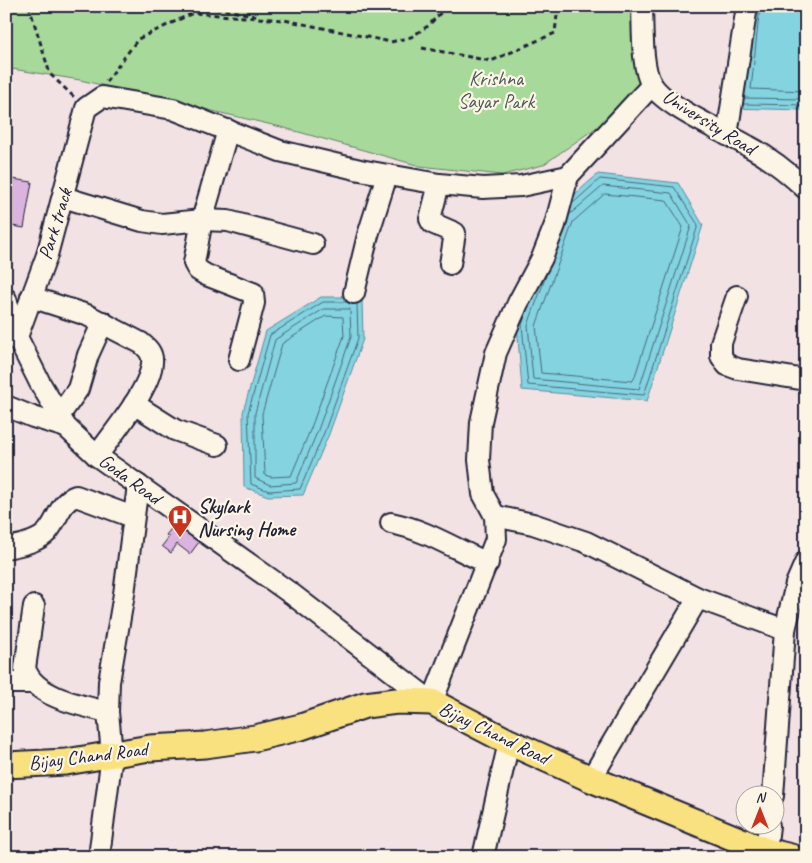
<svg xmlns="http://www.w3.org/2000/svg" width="812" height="863" viewBox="0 0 812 863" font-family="Caveat,sans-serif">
<rect width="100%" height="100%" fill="#f2e2e3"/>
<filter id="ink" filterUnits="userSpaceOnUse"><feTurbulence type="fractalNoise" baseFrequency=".02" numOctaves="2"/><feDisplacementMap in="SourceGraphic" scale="10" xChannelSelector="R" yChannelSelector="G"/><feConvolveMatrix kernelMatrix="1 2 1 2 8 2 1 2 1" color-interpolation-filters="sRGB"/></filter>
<g filter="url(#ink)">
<!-- green -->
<polygon fill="#a7d99a" stroke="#647e6a" points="6,6 650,6 641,96 543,165 502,175 420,166 281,127 80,80 6,68"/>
<!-- water -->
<g fill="#83d3e0" stroke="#5c8c9e">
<polygon points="741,6 806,6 806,107 804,110 729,108"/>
<polygon points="598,174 678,183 703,225 647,401 522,390 517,324 557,210"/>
<polygon points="321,297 362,297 363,339 329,434 303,495 268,496 244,487 243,412 266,331"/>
</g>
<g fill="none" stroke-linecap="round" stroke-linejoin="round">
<!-- shore -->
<g stroke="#49697d" stroke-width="1">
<polyline points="760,6 751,89 806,91"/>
<polyline points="744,98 806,99"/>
<polyline points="743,104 806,105"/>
<polygon points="605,194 666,200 683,227 634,379 632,381 541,373 536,326 573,222"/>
<polyline points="547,273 528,325 533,379 639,389 691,226 671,193 603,186 569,215"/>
<polyline points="348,302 323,302 270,335 248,413 251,484 269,491 300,489 324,433 358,338 357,304"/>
<polygon points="324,309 350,309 351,337 318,430 296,483 270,485 255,478 255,413 275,340"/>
<polyline points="526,314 522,325 528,385 644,395 698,225 674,187 600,179 572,204"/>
<polygon points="326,316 343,317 344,336 311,428 291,476 271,477 265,475 262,414 282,344"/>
</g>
</g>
<!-- building -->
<g fill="#dab4de" stroke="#22223b">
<polygon points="6,178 32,182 24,228 6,225"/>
<polygon points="175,524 199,542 190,554 177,544 171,553 162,546 169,537 166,535"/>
</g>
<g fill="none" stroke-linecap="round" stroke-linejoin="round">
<defs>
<g id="minor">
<path d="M642,6C643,27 641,68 652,85C666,107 724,132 748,146C769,157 789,173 806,189"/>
<polyline points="228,130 202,220 194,263 198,270 206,275 253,293 254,303 239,360"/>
<polyline points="727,135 747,6"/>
<polyline points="439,184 430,219 432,223 455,233 450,264"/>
<polyline points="63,197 142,221 162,224 202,220 228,221 313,244"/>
<polyline points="354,293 368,235 387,175"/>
<polyline points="737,296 721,343 721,356 727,365 738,369 806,380"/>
<path d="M31,297L87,315L141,343C146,347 151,351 152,358C155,384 112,434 97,456"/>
<polyline points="6,299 17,337 40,383 66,427 97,456 293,595 432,702 496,539 495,516 483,494 479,460 481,422 496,353 518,303 542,258 555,225 568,176"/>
<polyline points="14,338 17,337 47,255 86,108 102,97 173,109 280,151 360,170 439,184 483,188 521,186 568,176 652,85"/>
<polyline points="134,404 175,430 217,445"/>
<polyline points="6,406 33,417 66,427"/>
<polyline points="59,416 78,389 88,355 103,322"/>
<polyline points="495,516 533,524 586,542 698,598 785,630"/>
<path d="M391,523C427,530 454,549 488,563"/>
<path d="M6,548C18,546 34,543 44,535C57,525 58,502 76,496L133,517"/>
<path d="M34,606L25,668C33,697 83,706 108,712"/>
<polyline points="6,683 33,683"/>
<polyline points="591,779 698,598"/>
<polyline points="773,796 785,630 796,584 806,561"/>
<polyline points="766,851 769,826"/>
<polyline points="99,857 112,754 108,712 109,682 124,594 138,485"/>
<polyline points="483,857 509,742"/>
</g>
<polyline id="major" points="6,765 66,762 150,748 205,745 255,738 301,727 365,705 397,701 432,702 509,742 591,779 766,851 791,857"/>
</defs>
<!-- minor casing -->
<use href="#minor" stroke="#22223b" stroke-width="24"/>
<!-- major casing -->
<use href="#major" stroke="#22223b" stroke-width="29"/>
<!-- path -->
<g stroke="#22223b" stroke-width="3" stroke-dasharray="5 4" stroke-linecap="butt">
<polyline points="29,6 50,74 74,97"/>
<polyline points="207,6 258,16"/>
<polyline points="422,48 491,61 555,33 558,6"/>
<polyline points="106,82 138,39 193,13 284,20 391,42 411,37 428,26 447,6"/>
</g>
<!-- minor -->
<use href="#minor" stroke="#fcf5e5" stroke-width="20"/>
<!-- major -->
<use href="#major" stroke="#fae180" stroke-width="25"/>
</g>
</g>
<!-- icons -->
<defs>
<symbol id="hospital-pin" viewBox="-11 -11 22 30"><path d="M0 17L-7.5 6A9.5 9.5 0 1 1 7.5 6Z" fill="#c8321e" stroke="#fcf5e5"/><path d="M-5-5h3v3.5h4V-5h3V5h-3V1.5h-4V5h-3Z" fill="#fff"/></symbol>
</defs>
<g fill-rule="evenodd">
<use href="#hospital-pin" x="166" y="503" width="28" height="38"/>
</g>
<g text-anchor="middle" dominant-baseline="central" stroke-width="4.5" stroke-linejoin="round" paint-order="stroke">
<!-- park labels -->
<g font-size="20" fill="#4a5958" stroke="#fcf5e5">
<text x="496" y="78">Krishna<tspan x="496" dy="23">Sayar Park</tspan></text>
</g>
<!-- street labels -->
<g font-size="20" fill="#22223b" stroke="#fcf5e5">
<text transform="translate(709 122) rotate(32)">University Road</text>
<text transform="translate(55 224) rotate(-73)">Park track</text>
<text transform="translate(130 479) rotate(36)">Goda Road</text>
<text transform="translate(494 733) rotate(26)">Bijay Chand Road</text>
<text transform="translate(88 756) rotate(-7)">Bijay Chand Road</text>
</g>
<!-- poi labels -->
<g font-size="20" font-weight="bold" fill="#22223b" stroke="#fcf5e5" text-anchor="start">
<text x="198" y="506">Skylark<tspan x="198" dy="23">Nursing Home</tspan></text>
</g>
</g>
<!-- margin -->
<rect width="812" height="863" fill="none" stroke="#fcf5e5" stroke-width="25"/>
<rect x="12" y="12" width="787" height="838" fill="none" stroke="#22223b" stroke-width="2" filter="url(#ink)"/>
<!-- north arrow -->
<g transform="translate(760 810)"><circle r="24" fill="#fcf5e5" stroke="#a5a1a1"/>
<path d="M0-4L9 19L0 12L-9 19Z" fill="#c8321e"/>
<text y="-8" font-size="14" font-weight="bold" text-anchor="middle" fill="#22223b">N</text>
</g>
</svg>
